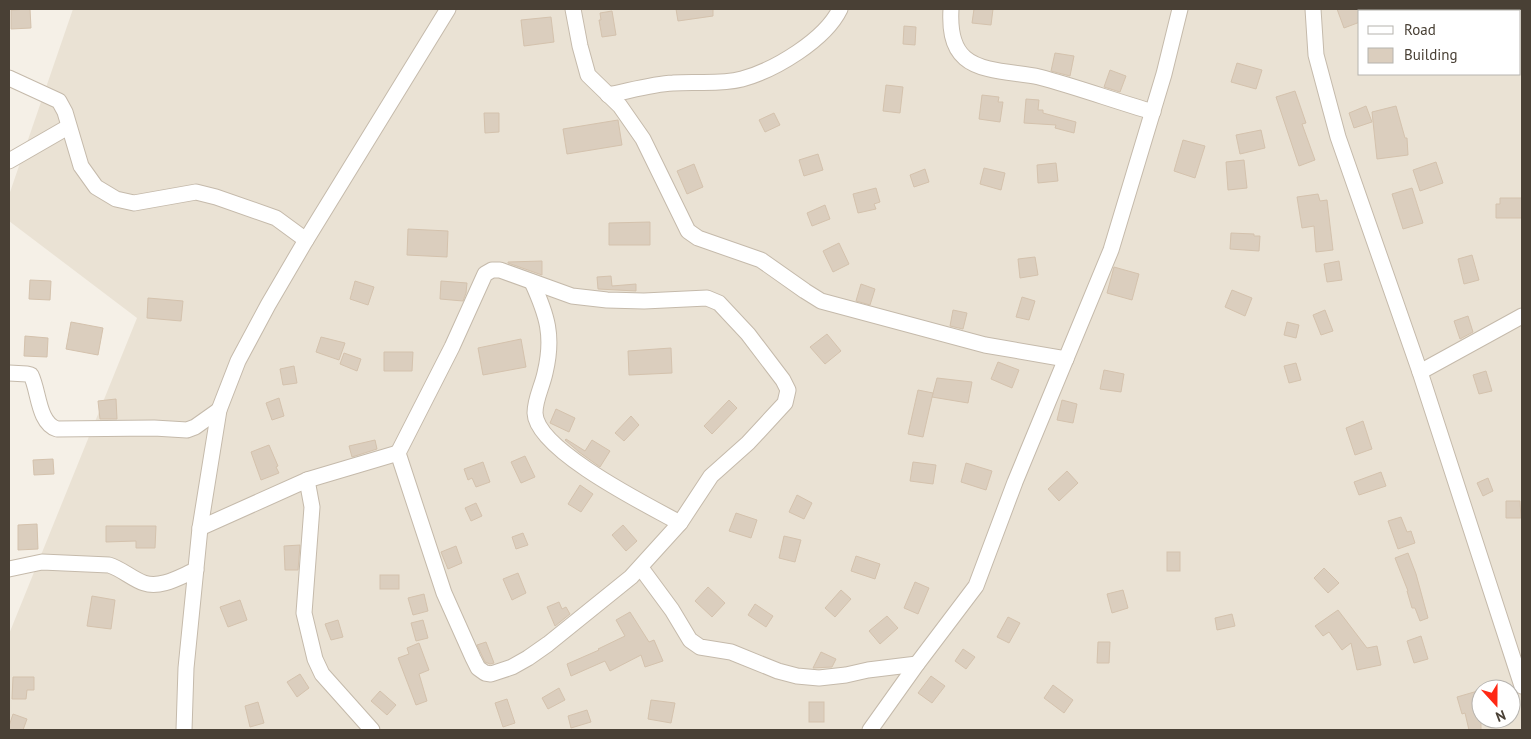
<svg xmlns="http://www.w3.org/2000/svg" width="1531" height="739" viewBox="0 0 1531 739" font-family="'PT Sans',sans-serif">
<rect width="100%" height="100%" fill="#f5f0e7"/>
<!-- residential -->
<path fill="#eae2d4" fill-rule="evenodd" d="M73,9H1522V730H9V634L137,318L9,221V195ZM1360,11H1520V74H1360ZM1481,689H1511V719H1481Z"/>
<!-- building -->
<g fill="#dbcebe" stroke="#d4c2ad">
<polygon points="30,9 31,28 11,29 11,10"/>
<polygon points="676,9 713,9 713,16 678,21"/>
<polygon points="974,9 993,9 991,25 972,23"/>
<polygon points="1337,9 1360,9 1360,22 1344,28"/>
<polygon points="612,11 616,35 602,37 599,20 601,20 600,13"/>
<polygon points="551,17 554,42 524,46 521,20"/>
<polygon points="904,26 916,27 915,45 903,44"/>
<polygon points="1055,53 1074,56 1070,76 1051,71"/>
<polygon points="1237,63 1262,70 1256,89 1231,82"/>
<polygon points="1110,70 1126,76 1120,92 1104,87"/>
<polygon points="886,85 903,87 900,113 883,111"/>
<polygon points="1295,91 1306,123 1302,124 1315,160 1299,166 1276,97"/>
<polygon points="982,95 999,97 998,102 1003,102 1000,122 979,119"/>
<polygon points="1026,99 1039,100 1038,110 1043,110 1043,113 1076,122 1074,133 1055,128 1056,125 1024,123"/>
<polygon points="1366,106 1372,122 1354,128 1349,113"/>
<polygon points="1396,106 1405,138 1407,138 1408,155 1377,159 1372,112"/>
<polygon points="484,113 499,113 499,132 485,133"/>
<polygon points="774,113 780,125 765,132 759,120"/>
<polygon points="618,120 622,145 567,154 563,129"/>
<polygon points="1261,130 1265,148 1240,154 1236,135"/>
<polygon points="1183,140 1205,146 1195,178 1174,171"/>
<polygon points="818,154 823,170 804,176 799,160"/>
<polygon points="1244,160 1247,188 1228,190 1226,162"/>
<polygon points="1436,162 1443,183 1420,191 1413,170"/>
<polygon points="1056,163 1058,181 1038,183 1037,165"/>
<polygon points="694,164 703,187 687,194 677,171"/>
<polygon points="984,168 1005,173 1001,190 980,184"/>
<polygon points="925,169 929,182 914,187 910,175"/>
<polygon points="876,188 880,202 874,204 876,209 858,213 853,194"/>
<polygon points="1412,188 1423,223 1403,229 1392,194"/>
<polygon points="1318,194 1320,201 1327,200 1333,250 1316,252 1314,226 1302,228 1297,197"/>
<polygon points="1500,198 1522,198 1522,218 1496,218 1496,204 1500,204"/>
<polygon points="825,205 830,219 812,226 807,213"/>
<polygon points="650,222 650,245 609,245 609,223"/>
<polygon points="408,229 448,231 447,257 407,255"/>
<polygon points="1231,233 1254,234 1254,236 1260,236 1259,251 1230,249"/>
<polygon points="839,243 849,264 833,272 823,251"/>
<polygon points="1472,255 1479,280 1464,284 1458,259"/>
<polygon points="1035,257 1038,275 1020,278 1018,259"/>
<polygon points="542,261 542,275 508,263 508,262"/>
<polygon points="1339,261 1342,280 1327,282 1324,264"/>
<polygon points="1114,267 1139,274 1132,300 1107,293"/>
<polygon points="611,276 612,286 636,284 636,291 598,289 597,277"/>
<polygon points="30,280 51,281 50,300 29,299"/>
<polygon points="355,281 374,287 368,305 350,299"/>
<polygon points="441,281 467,283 466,293 463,301 440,299"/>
<polygon points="861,284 875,289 870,305 856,301"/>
<polygon points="1232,290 1252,298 1245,316 1225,307"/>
<polygon points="1022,297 1035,301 1029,320 1016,317"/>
<polygon points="148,298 183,301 181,321 147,318"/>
<polygon points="953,310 967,313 963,329 950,326"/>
<polygon points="1325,310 1333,331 1321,335 1313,315"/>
<polygon points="1468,316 1473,332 1460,339 1454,321"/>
<polygon points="71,322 103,328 98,355 66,349"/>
<polygon points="1287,322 1299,325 1296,338 1284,335"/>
<polygon points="827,334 841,351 825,364 810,347"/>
<polygon points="25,336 48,338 47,357 24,356"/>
<polygon points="321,337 345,343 339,360 316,352"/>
<polygon points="521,339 526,367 483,375 478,348"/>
<polygon points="671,348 672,373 629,375 628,351"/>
<polygon points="384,352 413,352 412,371 384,371"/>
<polygon points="344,353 361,359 357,371 340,364"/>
<polygon points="998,362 1019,370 1012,388 991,379"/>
<polygon points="1296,363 1301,380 1289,383 1284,366"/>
<polygon points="294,366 297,383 283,385 280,369"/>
<polygon points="1104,370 1124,374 1121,392 1100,389"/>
<polygon points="1486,371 1492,391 1479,394 1473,375"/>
<polygon points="937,378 972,382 968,403 932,397"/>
<polygon points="918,390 933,393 923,437 908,434"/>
<polygon points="279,398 284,416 272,420 266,403"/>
<polygon points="116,399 117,419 100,419 98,401"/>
<polygon points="729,400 737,408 712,434 704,426"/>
<polygon points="1062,400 1077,404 1073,423 1057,420"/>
<polygon points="556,409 575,418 569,432 550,423"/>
<polygon points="631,416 639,425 624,441 615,433"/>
<polygon points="1363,421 1372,449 1355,455 1346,428"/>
<polygon points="566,439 585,451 592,440 610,451 600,467 579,452 565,440"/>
<polygon points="375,440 377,449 352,457 349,446"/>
<polygon points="269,445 278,466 276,467 279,473 261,480 251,452"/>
<polygon points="525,456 535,477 521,483 511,462"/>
<polygon points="53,459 54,474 34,475 33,460"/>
<polygon points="483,462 490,482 476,487 472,478 468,480 464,469"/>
<polygon points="913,462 936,465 933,484 910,481"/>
<polygon points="966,463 992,471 986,490 961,482"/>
<polygon points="1067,471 1078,483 1059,501 1048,489"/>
<polygon points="1381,472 1386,486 1359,495 1354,482"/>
<polygon points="1488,478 1493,491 1483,496 1477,483"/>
<polygon points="580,485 593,494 581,512 568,504"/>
<polygon points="797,495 812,503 804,519 789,512"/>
<polygon points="1506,501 1520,501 1521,518 1506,518"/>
<polygon points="476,503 482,516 471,521 465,508"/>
<polygon points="736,513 757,520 751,538 729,531"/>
<polygon points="1401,517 1407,532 1411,531 1415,543 1398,549 1388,521"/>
<polygon points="37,524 38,549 18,550 18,525"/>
<polygon points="623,525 637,541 626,551 612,535"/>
<polygon points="106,526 156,526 155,548 136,548 136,541 106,542"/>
<polygon points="523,533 528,545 516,549 512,537"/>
<polygon points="784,536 801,540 795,562 779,558"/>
<polygon points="300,545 298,570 285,570 284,546"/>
<polygon points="456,546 462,563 448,569 441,552"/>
<rect x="1167" y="552" width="13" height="19"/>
<polygon points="1408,553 1416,574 1428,618 1420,621 1415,608 1412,608 1407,591 1408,591 1395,558"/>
<polygon points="856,556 880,564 875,579 851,571"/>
<polygon points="1324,568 1339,583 1328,593 1314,578"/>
<polygon points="518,573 526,593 512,600 503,579"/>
<rect x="380" y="575" width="19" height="14"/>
<polygon points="915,582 929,588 918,614 904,608"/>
<polygon points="708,587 725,603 712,617 695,601"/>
<polygon points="841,590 851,599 835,617 825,608"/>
<polygon points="1123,590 1128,608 1112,613 1107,594"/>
<polygon points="424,594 428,611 413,615 408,598"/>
<polygon points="92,596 115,600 111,629 87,626"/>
<polygon points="240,600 247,620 228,627 220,607"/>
<polygon points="559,602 562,609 566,607 570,614 555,626 547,607"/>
<polygon points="755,604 773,616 766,627 748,615"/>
<polygon points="1338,610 1367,648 1377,646 1381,665 1357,670 1351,643 1342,650 1329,632 1323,636 1315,626"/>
<polygon points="630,612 649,642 654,640 663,661 645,667 641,655 610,671 605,661 571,676 567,664 599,650 598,649 625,636 616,620"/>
<polygon points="1232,614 1235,626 1217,630 1215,618"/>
<polygon points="887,616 898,628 880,644 869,631"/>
<polygon points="1008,617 1020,623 1009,643 997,637"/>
<polygon points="338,620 343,637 331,640 325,624"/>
<polygon points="423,620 428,638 416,641 411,623"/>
<polygon points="1421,636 1428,659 1414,663 1407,641"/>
<polygon points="486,642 494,663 490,664 485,662 477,645"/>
<polygon points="1098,642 1110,642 1109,663 1097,663"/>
<polygon points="419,643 429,670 419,674 427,701 416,705 398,658 409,654 407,648"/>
<polygon points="963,649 975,657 966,669 955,661"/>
<polygon points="821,652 836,659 832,667 813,668"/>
<polygon points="300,674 309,688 297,697 287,682"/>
<polygon points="931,676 945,686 932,703 918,693"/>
<polygon points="13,677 34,677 34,690 27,690 26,699 12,699"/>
<polygon points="1053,685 1073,700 1064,713 1044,698"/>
<polygon points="559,688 565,700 548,709 542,698"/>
<polygon points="1481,690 1481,730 1469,730 1465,713 1462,714 1457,697"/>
<polygon points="380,691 396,705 387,715 371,701"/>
<polygon points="507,699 515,723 503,727 495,703"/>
<polygon points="651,700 675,703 671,723 648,719"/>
<polygon points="258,702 264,723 250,727 245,706"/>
<rect x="809" y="702" width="15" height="20"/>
<polygon points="587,710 591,722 571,728 568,716"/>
<polygon points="13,714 27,719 23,730 9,730 9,726"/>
</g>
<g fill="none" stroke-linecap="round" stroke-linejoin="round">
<defs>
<g id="street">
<polyline points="573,9 580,46 588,75 620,106 643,139 688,231 698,238 761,260 805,291 821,301 985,345 1066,359"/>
<path d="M951,9C950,26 951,46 965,58C982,73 1018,72 1039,77C1077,87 1115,101 1153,112"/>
<polyline points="1313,9 1316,55 1338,137 1420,372 1522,686"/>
<polyline points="9,78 59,101 65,112 81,166 96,187 116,199 134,203 196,192 216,197 276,218 306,240"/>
<path d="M608,95C629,91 652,84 673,83C696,81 719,85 742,79C775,70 825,40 840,9"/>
<polyline points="9,161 68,127"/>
<polygon points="492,270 500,270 572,296 607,300 644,301 707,298 719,303 748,334 783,380 788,390 785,403 748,443 711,476 680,523 631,577 548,644 528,658 512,667 491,674 485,673 478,668 473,658 444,593 398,453 452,347 485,274"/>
<path d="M532,282C547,315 554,336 545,373C542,387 535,399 535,413C536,450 649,506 680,523"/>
<polyline points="1420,372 1522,316"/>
<path d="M9,373L27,374L31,375C39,391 38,423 57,429L154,428L187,430L195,427L219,410"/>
<polyline points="307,480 398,453"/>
<polyline points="200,528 307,480 312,507 304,613 315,659 322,674 372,730"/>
<polyline points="641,568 672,610 690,640 700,647 731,652 778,671 797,676 819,678 846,675 868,670 917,664"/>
<path d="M9,569L42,562L109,565C122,569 132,579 144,583C161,589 181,576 196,570"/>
<polyline points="184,730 186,668 200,528 219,410 238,361 268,305 306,240 448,9"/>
<polyline points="870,730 917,664 976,586 1015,482 1111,250 1164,74 1180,9"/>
</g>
</defs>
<!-- street casing -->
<use href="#street" stroke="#c5baab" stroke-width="17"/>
<!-- street -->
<use href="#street" stroke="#fff" stroke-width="15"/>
</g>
<!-- border -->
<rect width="1531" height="739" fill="none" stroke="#494035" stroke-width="20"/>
<!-- legend -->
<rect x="1358" y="10" width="162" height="65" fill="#ffffff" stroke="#b6b3ae"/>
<rect x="1368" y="26" width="25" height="8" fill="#ffffff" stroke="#b6b3ae"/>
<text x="1404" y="35" font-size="15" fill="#494035">Road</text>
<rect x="1368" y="48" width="25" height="15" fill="#dbcebe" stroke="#b6b3ae"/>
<text x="1404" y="60" font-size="15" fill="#494035">Building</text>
<!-- north arrow -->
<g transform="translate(1496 704) rotate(159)"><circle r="24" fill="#ffffff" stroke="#b6b3ae"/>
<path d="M0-4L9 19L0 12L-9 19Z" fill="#ff2814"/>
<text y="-8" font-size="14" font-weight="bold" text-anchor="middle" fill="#494035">N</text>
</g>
</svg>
